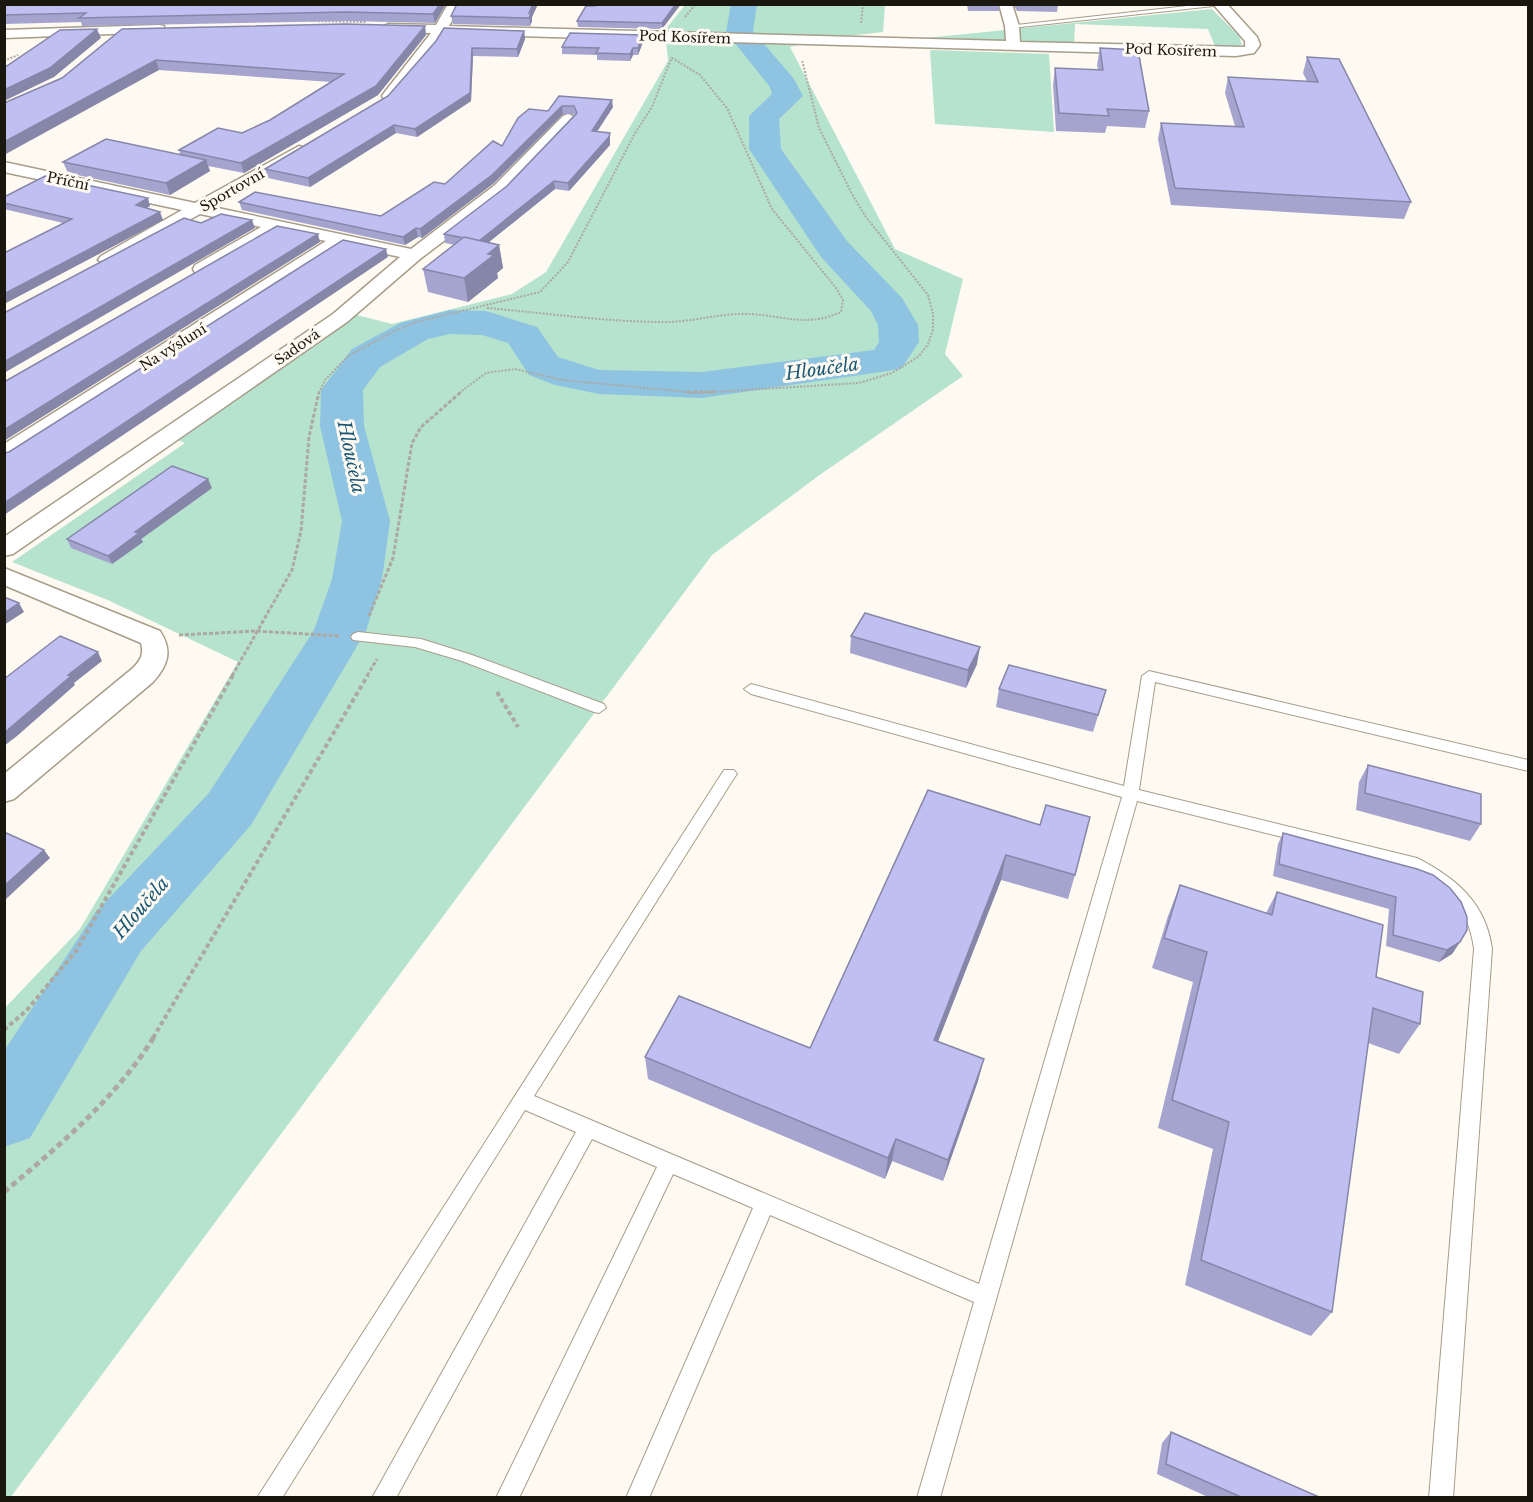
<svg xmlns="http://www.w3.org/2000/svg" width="1533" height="1502" viewBox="0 0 1533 1502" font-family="'Libre Baskerville',serif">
<rect width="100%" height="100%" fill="#fef9f1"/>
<!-- green -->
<g fill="#b5e3cd">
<polygon points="685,5 885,5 883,32 821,39 790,47 895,249 963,279 945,354 963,376 821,474 712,555 10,1498 4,1497 4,1009 80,929 238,662 110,601 12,562 185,443 173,438 353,314 392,324 512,294 546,272 668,61 665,30"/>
<polygon points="1212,9 1239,36 1242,45 1216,49 1208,29 1075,24 1074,45 916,39"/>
<polygon points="930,50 1049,54 1054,132 935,124"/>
</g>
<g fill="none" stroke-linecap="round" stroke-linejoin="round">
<!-- river -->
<polygon fill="#8fc3e2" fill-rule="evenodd" points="731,4 757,4 753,31 794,79 803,96 779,119 781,149 847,241 902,298 918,325 919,342 901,369 702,398 599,394 555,385 529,375 508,343 482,335 450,334 428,339 380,367 363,390 364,426 390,521 382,579 366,631 251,825 141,951 30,1138 4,1147 4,1051 95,913 209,793 314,630 332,579 342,521 320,426 321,390 352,349 400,323 450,310 486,311 537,327 558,357 599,370 702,372 874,350 879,342 878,325 871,311 821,257 749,149 749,116 772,94 770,87 726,32"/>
<defs>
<g id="lane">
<polygon points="1205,4 1223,5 1012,28 1008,26"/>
<polygon points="358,632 421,639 472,655 604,704 606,708 599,713 594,712 462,661 415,647 353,640 351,637 353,634"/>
<path d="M1149,671L1528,760V771L1155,682L1139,790L1417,858C1456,878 1486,903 1492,949L1453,1498H1429L1474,949C1469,906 1444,887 1407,868L1137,801L940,1498H917L974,1302L770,1215L649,1498H626L753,1208L673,1174L519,1498H496L657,1167L592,1139L396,1498H372L576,1132L525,1110L282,1498H257L724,770H734L737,774L734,778L534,1096L979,1284L1122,797L751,694L744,689L751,684L1124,786L1142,676Z"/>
</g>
<g id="street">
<polygon points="448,4 461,4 449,26 1006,41 1005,26 999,4 1012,4 1019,26 1020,42 1245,47 1245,41 1213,4 1227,4 1257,37 1260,45 1254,53 1236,56 444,34 394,99 384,99 382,96 384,93 431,33 388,32 381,28 388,24 436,25"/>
<polygon points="159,25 164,26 164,32 4,38 4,30"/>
<polygon points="568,114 573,116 576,119 573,122 507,193 420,259 347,322 13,554 4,556 4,537 333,314 400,257 345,245 12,459 4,461 4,444 326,241 279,231 202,275 195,273 193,269 195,265 261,227 200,214 107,265 98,260 101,256 182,210 4,172 4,162 195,203 299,146 305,148 307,151 305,154 213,207 411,249 495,185 563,116"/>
<path d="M4,568L160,631C173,651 168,665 153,682L14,799L4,802V774L133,668C141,660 144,654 141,643L4,585Z"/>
</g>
</defs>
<!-- lane casing -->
<use href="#lane" stroke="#a79d89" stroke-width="2"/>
<!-- street casing -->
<use href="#street" stroke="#a79d89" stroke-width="3"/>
<!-- path-far3 -->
<g stroke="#ada9a1" stroke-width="2" stroke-dasharray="2 1.5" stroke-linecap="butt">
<polyline points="685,17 696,4"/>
<polyline points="311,21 367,22"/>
<polyline points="861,23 863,4"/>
<polyline points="4,61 18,55"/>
<path d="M487,308C546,313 606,322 665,322C693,322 720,313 747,314C783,315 806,328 841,312L843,300L836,288L772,209L727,108L700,75L672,58"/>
<polyline points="319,393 325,380 348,356 394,331 416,322 540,292 568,262 634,135 652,107 672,57"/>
<polyline points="459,393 486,373 515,369 562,380 698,393 859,383 892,373 919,356 928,344 933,330 933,314 928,295 866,217 852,194 819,128 802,60"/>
</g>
<!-- path-far2 -->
<g stroke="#ada9a1" stroke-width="3" stroke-dasharray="4 2" stroke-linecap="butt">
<polyline points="687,392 715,392"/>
<polyline points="369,616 393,558 412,443 421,427 461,392"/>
<polyline points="179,635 256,631 339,636"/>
<polyline points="232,676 292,570 301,531 309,437 319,392"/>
<polyline points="367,676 377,659"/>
</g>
<!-- path-far1 -->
<g stroke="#ada9a1" stroke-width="4" stroke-dasharray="4.5 3" stroke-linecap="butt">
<polyline points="497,692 518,727"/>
<polyline points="4,1030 27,1010 76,951 233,675"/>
<polyline points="153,1038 368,675"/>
</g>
<!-- path -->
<path stroke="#ada9a1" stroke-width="5" stroke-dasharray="6 4" stroke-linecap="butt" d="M4,1192C59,1146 115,1099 154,1037"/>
<!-- lane -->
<use href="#lane" fill="#fff" fill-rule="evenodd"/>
<!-- street -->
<use href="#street" fill="#fff" fill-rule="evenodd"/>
</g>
<!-- wall -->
<g fill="#a4a4cf">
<polygon points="4,4 446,4 435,23 347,21 82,26 81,22 4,24"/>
<polygon points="457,4 538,4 532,17 532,21 530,26 453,24 451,16"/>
<polygon points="596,4 681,4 662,29 578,27 577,21 595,6"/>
<polygon points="967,4 999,4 999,11 968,11"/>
<polygon points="1013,4 1058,4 1057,12 1017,11"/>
<polygon points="425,26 426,35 378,95 244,173 208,166 210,171 170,195 68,173 63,162 180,155 179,150 242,133 270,120 331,82 159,70 62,78 122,29"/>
<polygon points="524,31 525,39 518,57 473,56 471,101 417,137 396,133 310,187 268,178 265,169 388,96 436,41"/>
<polygon points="643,42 638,55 633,55 630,61 597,60 597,55 562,54 562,47"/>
<polygon points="1100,48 1149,111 1145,128 1107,126 1105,133 1056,131 1053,85 1055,68 1098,70 1097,65"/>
<polygon points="1307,57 1411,202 1404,219 1171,205 1158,139 1161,123 1235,126 1225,93 1228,77 1307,81 1303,73"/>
<polygon points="559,96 613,107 597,132 610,133 610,145 569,191 555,189 488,243 499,245 503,268 497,273 498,278 468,302 428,292 423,269 455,245 445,243 444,234 507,186 575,114 563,114 494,183 422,238 418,237 405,245 242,210 239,202 381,216 445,184 502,146 548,111"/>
<polygon points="4,197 150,206 147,208 163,220 4,304 4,253 63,223 4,209"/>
<polygon points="212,488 141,539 143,542 112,564 71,548 67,539"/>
<polygon points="851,636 977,664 966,688 850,653"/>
<polygon points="999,689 1106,690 1093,732 996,707"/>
<polygon points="1368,765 1481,824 1470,841 1356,810 1359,782"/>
<polygon points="928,790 1040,825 1075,875 1068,899 1001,880 938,1041 978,1081 943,1181 892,1161 885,1179 648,1079 645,1057 810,1048"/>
<polygon points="1283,833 1417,869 1460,942 1452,954 1439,962 1386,946 1389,909 1273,876 1278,844"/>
<polygon points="1180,885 1266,913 1277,892 1376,977 1420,1024 1399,1054 1368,1043 1332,1312 1311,1336 1185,1285 1213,1149 1158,1128 1193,982 1152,968 1168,916"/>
<polygon points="1171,1432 1319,1497 1208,1497 1157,1474 1162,1443"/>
</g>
<!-- shaded-wall -->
<g fill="#8686a9">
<polygon points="440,4 446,4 435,23 433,14"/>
<polygon points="533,4 538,4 532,17 532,21 530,26 529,13"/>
<polygon points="676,4 681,4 662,29 662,23"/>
<polygon points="425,26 426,35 378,95 244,173 241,163"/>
<polygon points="97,29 101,38 54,77 4,101 4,90"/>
<polygon points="524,31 525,39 518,57 517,49"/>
<polygon points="643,35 643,42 638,55 638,48"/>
<polygon points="472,48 473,56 471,101 417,137 415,129"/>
<polygon points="633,48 633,55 630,61 630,54"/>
<polygon points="156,60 159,70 4,155 4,142"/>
<polygon points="612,100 613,107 592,139 592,131"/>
<polygon points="562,106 563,114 494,183 422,238 420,229"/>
<polygon points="394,125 396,133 310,187 308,178"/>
<polygon points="610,133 610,145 569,191 568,183"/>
<polygon points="206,160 210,171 170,195 166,183"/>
<polygon points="554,181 555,189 479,250 478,241"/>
<polygon points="148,198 150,206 138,213 136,205"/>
<polygon points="160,212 163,220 4,304 4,294"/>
<polygon points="252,220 255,228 4,373 4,362"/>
<polygon points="416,228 418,237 405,245 403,237"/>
<polygon points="318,234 320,242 4,441 4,430"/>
<polygon points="499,245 503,268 497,273 498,278 468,302 464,278 488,254"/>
<polygon points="386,249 388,257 4,515 4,503"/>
<polygon points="208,479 212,488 141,539 143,542 112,564 108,556 135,532"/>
<polygon points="19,603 24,612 4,625 4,613"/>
<polygon points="980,647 977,664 966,688 968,670"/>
<polygon points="98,652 102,661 74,683 75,685 17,736 4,746 4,733 68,675"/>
<polygon points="44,850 50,858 5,900 4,886"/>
<polygon points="1006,855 1001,880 930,1062 934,1040"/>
<polygon points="1460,942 1452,954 1439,962 1447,950"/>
<polygon points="984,1059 978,1081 943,1181 948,1160"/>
<polygon points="896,1139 892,1161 885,1179 888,1158"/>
</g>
<!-- building -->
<g fill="#bfbff1" stroke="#8686a9" stroke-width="1.5">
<polygon points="4,4 440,4 433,14 345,12 79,18 86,13 4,15"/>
<polygon points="457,4 533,4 529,13 531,13 529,18 451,16"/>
<polygon points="596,4 676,4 662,23 577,21 586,6 595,6"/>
<polygon points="345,24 425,26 376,86 241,163 179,150 218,128 242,133 270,120 344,74 156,60 4,142 4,103 62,78 122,29"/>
<polygon points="444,28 524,31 517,49 472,48 470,93 415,129 394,125 308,178 265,169 388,96 436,41"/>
<polygon points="97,29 50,68 4,90 4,68 60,30"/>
<polygon points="570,33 643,35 638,48 633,48 630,54 596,53 599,48 562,47"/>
<polygon points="1100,48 1138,50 1149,111 1107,109 1109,116 1059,113 1055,68 1103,70"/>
<polygon points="1307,57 1339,59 1411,202 1175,188 1161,123 1244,127 1228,77 1318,82"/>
<polygon points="559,96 612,100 592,131 610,133 609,137 568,183 554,181 479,241 444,234 507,186 577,113 574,106 562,106 492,175 420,229 416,228 403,237 239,202 255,192 381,216 434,182 445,184 493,141 502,146 518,118 529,109 548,111"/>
<polygon points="106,139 206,160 166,183 63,162"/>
<polygon points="45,176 148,198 136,205 160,212 4,294 4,253 72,219 4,203 4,197"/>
<polygon points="221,214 252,220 4,362 4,313 184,218 201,223"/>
<polygon points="277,226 318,234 4,430 4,382"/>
<polygon points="464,237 499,245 488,254 494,255 464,278 423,269"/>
<polygon points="343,240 386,249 4,503 4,453 9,452"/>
<polygon points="172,466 208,479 135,532 139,533 108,556 67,539"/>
<polygon points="4,597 19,603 4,613"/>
<polygon points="865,613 980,647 968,670 851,636"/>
<polygon points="60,636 98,652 68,675 71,676 4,733 4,679"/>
<polygon points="1009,665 1106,690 1098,715 999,689"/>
<polygon points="1368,765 1481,794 1481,824 1365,793"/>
<polygon points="928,790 1040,825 1046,805 1090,817 1075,875 1006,855 934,1040 984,1059 948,1160 896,1139 888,1158 645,1057 679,996 810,1048"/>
<polygon points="4,832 44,850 4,886"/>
<polygon points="1283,833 1417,869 1433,875 1450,888 1461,902 1467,917 1467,930 1460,942 1447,950 1393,935 1396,897 1279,864"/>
<polygon points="1180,885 1272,915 1277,892 1383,925 1376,977 1423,992 1420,1024 1373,1008 1332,1312 1201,1260 1229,1122 1172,1100 1207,952 1164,938"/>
<polygon points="1171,1432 1319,1497 1241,1497 1166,1464"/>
</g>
<g text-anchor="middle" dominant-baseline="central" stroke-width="6" stroke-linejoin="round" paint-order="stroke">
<!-- far-street labels -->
<g font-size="14" fill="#1a170f" stroke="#fef9f1">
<text transform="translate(685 37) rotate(2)">Pod Kosířem</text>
<text transform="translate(1171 50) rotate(2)">Pod Kosířem</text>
<text transform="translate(68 181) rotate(12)">Příční</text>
<text transform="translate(232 190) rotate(-30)">Sportovní</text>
<text transform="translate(173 347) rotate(-32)">Na výsluní</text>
<text transform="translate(297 347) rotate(-35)">Sadová</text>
</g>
<!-- water labels -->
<g font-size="18" font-style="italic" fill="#195877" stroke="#fef9f1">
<text transform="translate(822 369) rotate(-8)">Hloučela</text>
<text transform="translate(351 457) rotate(78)">Hloučela</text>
<text transform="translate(141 908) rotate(-49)">Hloučela</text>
</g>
</g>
<!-- border -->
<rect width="1533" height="1502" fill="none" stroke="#1a170f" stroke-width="12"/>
</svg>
